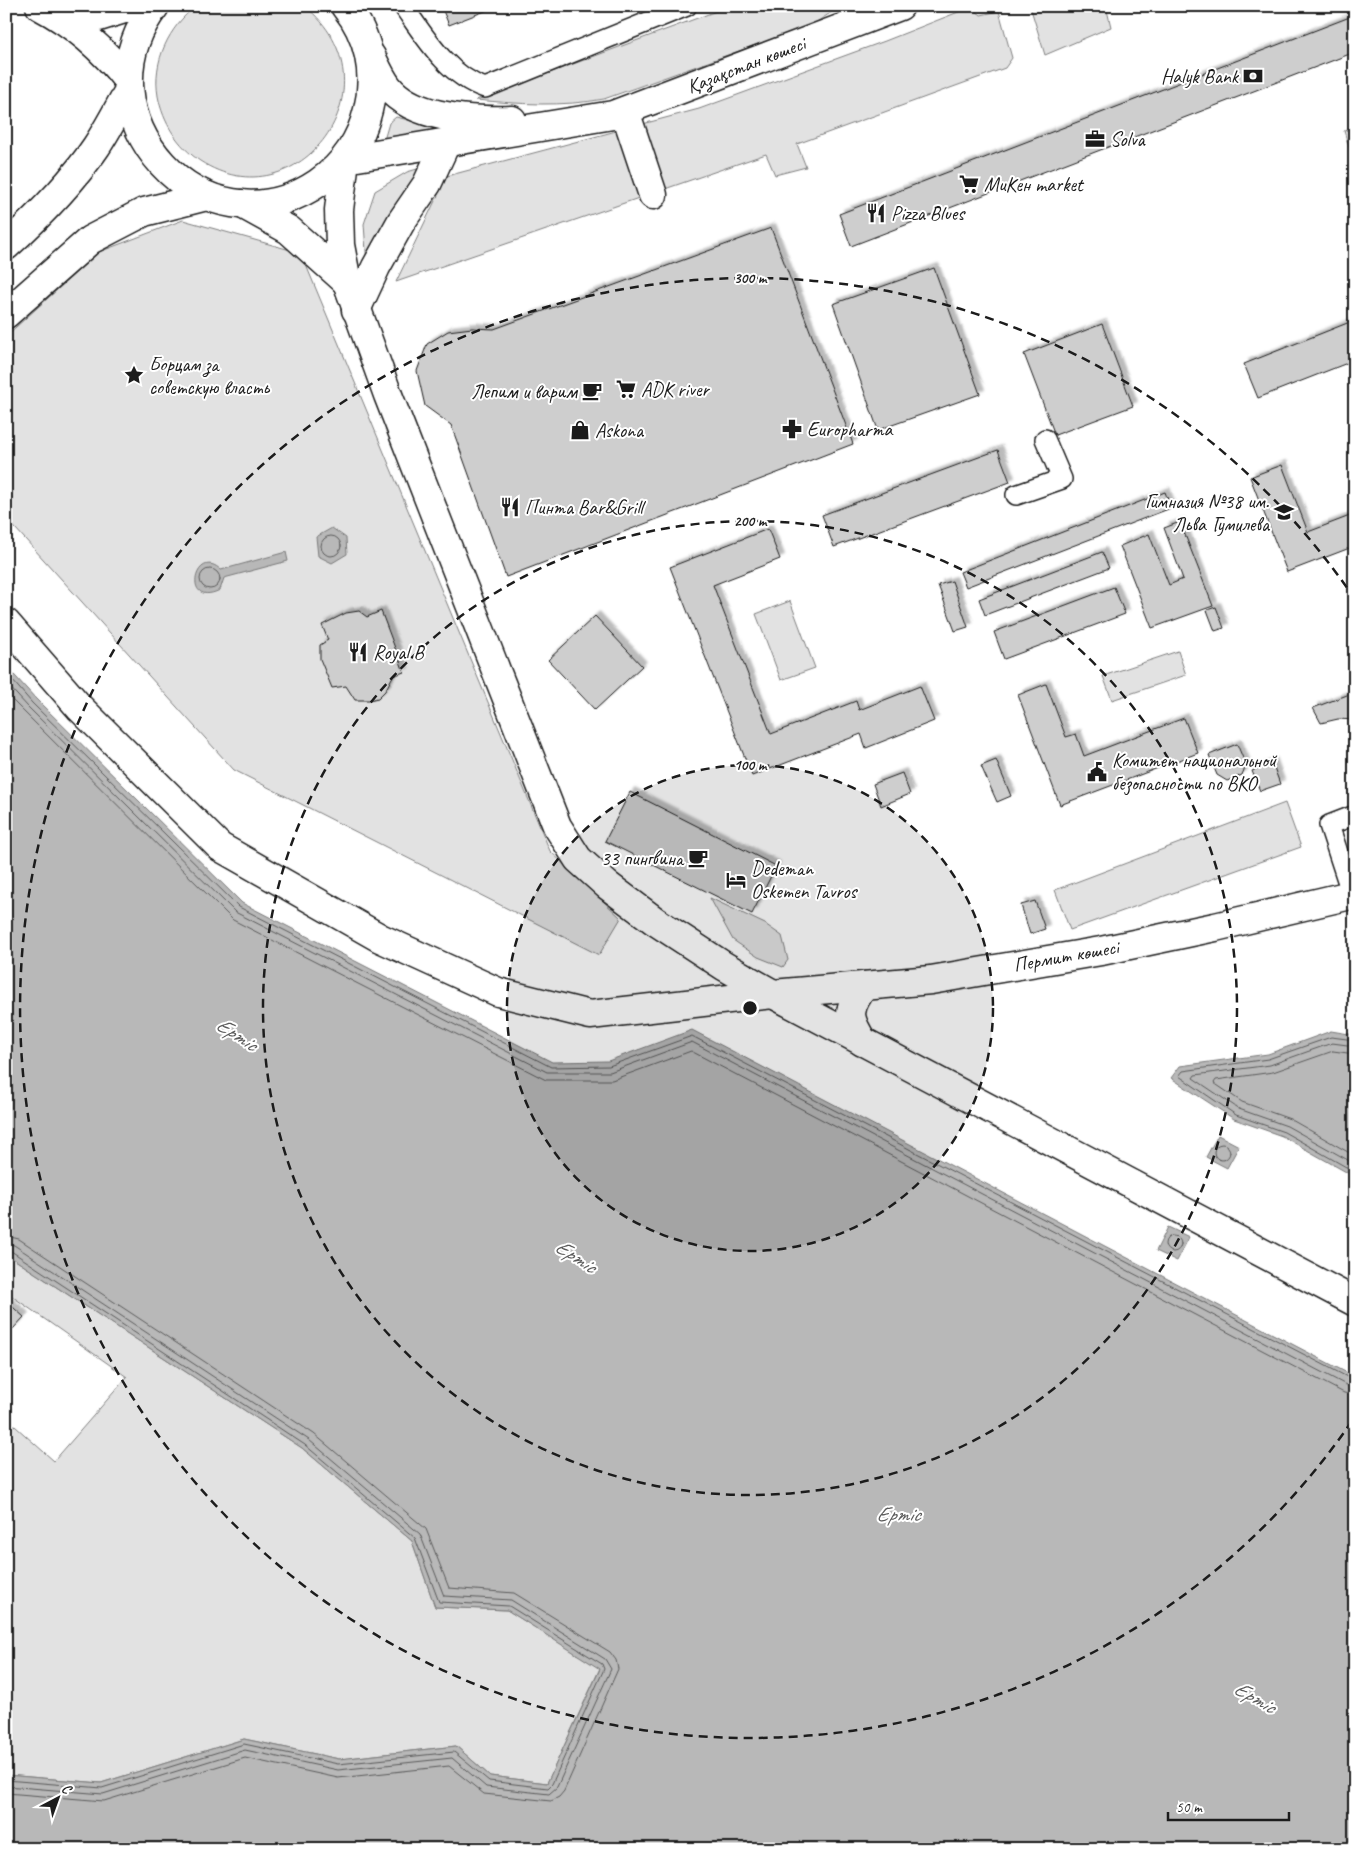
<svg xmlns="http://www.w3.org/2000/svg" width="1361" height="1855" viewBox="0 0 1361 1855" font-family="Caveat,sans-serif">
<defs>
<filter id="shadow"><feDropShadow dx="4.5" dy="-4.5" stdDeviation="1" flood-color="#0004"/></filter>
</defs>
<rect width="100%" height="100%" fill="#fff"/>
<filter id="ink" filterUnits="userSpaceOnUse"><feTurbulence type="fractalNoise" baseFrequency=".02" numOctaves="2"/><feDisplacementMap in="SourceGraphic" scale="10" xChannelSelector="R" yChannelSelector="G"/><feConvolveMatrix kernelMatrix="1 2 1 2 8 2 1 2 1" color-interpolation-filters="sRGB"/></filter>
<g filter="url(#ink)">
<!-- green -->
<g fill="#e2e2e2" stroke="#7f7f7f">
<path d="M196,6H305C402,86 297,224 200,161C178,146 163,123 158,96C152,61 169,27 196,6Z"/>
<path d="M730,6H841L812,25L604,99C562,107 519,104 476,100Z"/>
<polygon points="1030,6 1106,6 1111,27 1045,55"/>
<polygon points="971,7 981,15 999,11 1012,58 1005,68 797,144 806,167 775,175 766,154 396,282 447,176 699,109 885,41"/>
<polygon points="396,117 429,125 499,133 384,140 389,123"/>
<polygon points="1355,128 1355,166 1344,131"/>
<polygon points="431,165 367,265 364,224 375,191 407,172"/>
<polygon points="183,220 301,253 550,851 621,918 599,955 234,770 6,518 6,336 99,252"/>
<polygon points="790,601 815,668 781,680 756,614"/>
<polygon points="1178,651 1186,675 1112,700 1103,676"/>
<polygon points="1285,803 1301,847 1070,930 1055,890"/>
<polygon points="710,898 765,924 782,936 788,960 783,967 758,957 733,940"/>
<polygon points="6,1254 302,1448 412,1541 435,1607 507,1610 600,1668 547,1783 490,1776 456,1746 339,1759 244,1739 101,1783 6,1775 6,1418 54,1461 127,1377 6,1292"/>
</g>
<!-- water -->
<g fill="#b8b8b8" stroke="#7a7a7a">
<polygon points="332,528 346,538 347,554 332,563 318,556 316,537"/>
<path d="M286,552L288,561L224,578L220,590C181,609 195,545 221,570Z"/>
<polygon points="6,666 36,699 242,903 552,1062 608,1061 692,1030 1355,1377 1355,1849 6,1849 6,1775 101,1783 244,1739 339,1759 456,1746 490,1776 547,1783 600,1669 507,1610 435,1607 412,1541 302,1448 6,1254"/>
<polygon points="1331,1031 1355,1035 1355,1177 1282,1136 1234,1119 1171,1078 1180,1066 1268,1054"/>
<polygon points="1218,1135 1239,1146 1227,1168 1206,1157"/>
<polygon points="1168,1227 1189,1237 1177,1261 1156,1251"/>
</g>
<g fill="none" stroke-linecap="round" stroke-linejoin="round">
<!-- shore -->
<g stroke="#5a5a5a" stroke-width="1">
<circle cx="331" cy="546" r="10"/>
<circle cx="210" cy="579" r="10"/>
<polyline points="6,673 32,703 239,907 551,1067 609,1066 692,1036 1355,1381"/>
<polyline points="6,683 28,707 235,912 547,1072 610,1072 692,1042 1348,1386 1355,1387"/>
<polyline points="6,694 233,920 546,1080 612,1080 691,1051 1344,1393 1355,1395"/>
<polyline points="1355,1040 1331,1037 1268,1059 1183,1071 1179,1076 1236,1115 1284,1132 1355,1172"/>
<polyline points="1355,1046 1332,1043 1270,1065 1195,1075 1193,1078 1239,1109 1287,1126 1355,1164"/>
<polyline points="1355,1054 1333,1051 1273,1072 1216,1080 1214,1083 1242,1102 1290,1119 1355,1156"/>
<circle cx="1222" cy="1152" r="8"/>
<circle cx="1173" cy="1244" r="8"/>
<polyline points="6,1236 19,1239 314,1434 426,1529 449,1588 514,1593 610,1652 616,1660 618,1669 564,1791 559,1797 551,1801 484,1794 449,1766 338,1778 245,1758 104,1801 6,1793"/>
<polyline points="6,1243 14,1245 309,1440 420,1534 444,1596 511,1600 605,1659 611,1669 557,1787 549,1794 486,1787 452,1758 338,1770 245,1750 103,1794 6,1786"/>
<polyline points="6,1250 11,1251 305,1445 415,1538 439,1602 509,1606 602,1664 604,1669 552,1784 548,1788 489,1781 454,1752 338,1764 244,1744 102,1788 6,1780"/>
</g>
</g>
<!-- building -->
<g fill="#cecece" stroke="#1c1c1c" filter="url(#shadow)">
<polygon points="441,6 498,6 449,25"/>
<polygon points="1355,15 1355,52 851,246 839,214"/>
<polygon points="771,228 853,444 506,577 451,425 425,406 417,371 427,344 448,331 472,328 494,329"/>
<polygon points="934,268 980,394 878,430 833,304"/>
<polygon points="1355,320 1355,360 1258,398 1244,364"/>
<polygon points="1102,324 1133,406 1055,435 1024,354"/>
<polygon points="998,450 1010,482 834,547 822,515"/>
<polygon points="1282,465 1308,532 1355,514 1355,546 1287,572 1250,477"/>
<polygon points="1165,492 1171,508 966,587 960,572"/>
<polygon points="1180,522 1213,606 1152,628 1120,546 1149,534 1169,585 1183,579 1164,528"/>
<polygon points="768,529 780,559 713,585 771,734 856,701 859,710 920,686 934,721 866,748 861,734 752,776 670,567"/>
<polygon points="1102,552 1109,568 985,615 979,599"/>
<polygon points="952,581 968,627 955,631 938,585"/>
<polygon points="1114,587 1125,614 1004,659 994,632"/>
<polygon points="1216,607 1224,628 1215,631 1207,610"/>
<polygon points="359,611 367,617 381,611 404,672 393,676 385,691 378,698 369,700 355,700 346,686 332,688 320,659 320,645 328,640 322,625 346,613"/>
<polygon points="595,616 642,666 595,710 548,660"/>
<polygon points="1046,684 1066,737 1076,734 1084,756 1184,718 1198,753 1060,805 1018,695"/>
<polygon points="1355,692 1355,720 1338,719 1321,723 1313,708"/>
<polygon points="1237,744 1245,763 1244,770 1242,775 1227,781 1217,775 1209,755"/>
<polygon points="996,760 1011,796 997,802 981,766"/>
<polygon points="1272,762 1280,784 1260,791 1252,771"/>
<polygon points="902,773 910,794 881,806 873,784"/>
<polygon points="630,792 776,866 752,914 605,841"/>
<polygon points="1035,901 1045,929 1030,934 1021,905"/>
<polygon points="6,1301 24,1317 13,1329 6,1322"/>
</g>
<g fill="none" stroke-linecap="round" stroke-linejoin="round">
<defs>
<g id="street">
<path d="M403,6C425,37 448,76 485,88L687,6"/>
<polyline points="1016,495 1062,479 1045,439"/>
<polyline points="1352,895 1329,825 1355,815"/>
</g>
<g id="secondary">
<path d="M40,6C74,24 105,51 128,81"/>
<polyline points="56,14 99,17 134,6"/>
<polyline points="625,111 653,195"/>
<polyline points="345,159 339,210 340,245 347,282 388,395 557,826 578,859 607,885 655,921 724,966 773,994 1355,1302"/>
<polyline points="242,204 289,230 347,282"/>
<polyline points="6,623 80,708 220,847 380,938 498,992 590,1015 773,994 931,980 1101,951 1215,927 1355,894"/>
<path d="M863,1042C848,1018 846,1010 864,986"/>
</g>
<g id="primary">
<path d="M155,6C72,115 204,260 318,183C344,165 361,140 368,110C377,74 369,35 345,6"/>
<path d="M371,56C376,66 381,78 388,87C414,119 474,121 512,120"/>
<polyline points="345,159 613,115 900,6"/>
<path d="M6,246C39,216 71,184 96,147C108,129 118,109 129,90"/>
<polyline points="356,310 376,267 401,222 427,184 446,143"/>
<polyline points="6,314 90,240 144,212 207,196"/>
</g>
</defs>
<!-- street casing -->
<use href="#street" stroke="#1c1c1c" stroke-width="22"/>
<!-- secondary casing -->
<use href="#secondary" stroke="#1c1c1c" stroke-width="31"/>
<!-- primary casing -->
<use href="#primary" stroke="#1c1c1c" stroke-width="31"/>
<!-- street -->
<use href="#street" stroke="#fff" stroke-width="19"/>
<!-- secondary -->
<use href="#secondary" stroke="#fff" stroke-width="28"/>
<!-- primary -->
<use href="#primary" stroke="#fff" stroke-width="28"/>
</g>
</g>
<!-- distance rings -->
<circle cx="750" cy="1008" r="243" fill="#1c1c1c" fill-opacity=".12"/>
<g fill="none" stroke="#1c1c1c" stroke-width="2.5" stroke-dasharray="9 6">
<circle cx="750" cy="1008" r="243"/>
<circle cx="750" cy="1008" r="487"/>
<path d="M1352 1421A730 730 0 1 1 1352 595"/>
</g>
<!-- icons -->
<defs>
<symbol id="bank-bare" viewBox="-9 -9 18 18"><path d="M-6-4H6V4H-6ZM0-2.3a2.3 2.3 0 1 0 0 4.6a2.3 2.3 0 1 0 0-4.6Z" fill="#1c1c1c" stroke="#fff" stroke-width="2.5" paint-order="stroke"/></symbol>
<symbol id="office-bare" viewBox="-9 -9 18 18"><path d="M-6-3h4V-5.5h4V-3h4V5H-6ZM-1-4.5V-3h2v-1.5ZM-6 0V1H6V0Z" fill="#1c1c1c" stroke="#fff" stroke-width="2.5" paint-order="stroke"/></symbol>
<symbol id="supermarket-bare" viewBox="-9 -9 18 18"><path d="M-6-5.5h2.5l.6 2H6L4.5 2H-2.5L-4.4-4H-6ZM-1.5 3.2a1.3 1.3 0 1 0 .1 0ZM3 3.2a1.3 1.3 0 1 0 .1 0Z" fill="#1c1c1c" stroke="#fff" stroke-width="2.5" paint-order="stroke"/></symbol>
<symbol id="restaurant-bare" viewBox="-9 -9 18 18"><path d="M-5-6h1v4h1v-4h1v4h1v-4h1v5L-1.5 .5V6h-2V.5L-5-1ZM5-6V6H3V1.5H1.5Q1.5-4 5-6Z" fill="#1c1c1c" stroke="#fff" stroke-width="2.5" paint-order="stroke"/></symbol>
<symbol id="sight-bare" viewBox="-9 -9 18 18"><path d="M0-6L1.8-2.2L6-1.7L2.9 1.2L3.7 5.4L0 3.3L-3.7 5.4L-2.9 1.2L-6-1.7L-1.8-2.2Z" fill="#1c1c1c" stroke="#fff" stroke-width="2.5" paint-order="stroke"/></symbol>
<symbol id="cafe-bare" viewBox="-9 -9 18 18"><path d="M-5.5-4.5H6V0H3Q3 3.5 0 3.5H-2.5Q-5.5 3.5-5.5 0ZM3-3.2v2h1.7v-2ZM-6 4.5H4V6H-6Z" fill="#1c1c1c" stroke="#fff" stroke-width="2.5" paint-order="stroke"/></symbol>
<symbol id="pharmacy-bare" viewBox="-9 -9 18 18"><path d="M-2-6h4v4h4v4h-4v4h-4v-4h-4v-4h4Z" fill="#1c1c1c" stroke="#fff" stroke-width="2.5" paint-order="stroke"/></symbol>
<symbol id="shop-bare" viewBox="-9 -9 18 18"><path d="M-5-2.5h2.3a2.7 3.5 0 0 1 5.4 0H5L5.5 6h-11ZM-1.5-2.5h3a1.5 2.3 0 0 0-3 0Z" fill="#1c1c1c" stroke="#fff" stroke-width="2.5" paint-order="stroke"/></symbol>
<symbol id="school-bare" viewBox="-9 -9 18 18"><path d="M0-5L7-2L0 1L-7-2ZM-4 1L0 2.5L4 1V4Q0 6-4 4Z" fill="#1c1c1c" stroke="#fff" stroke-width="2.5" paint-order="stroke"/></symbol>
<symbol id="civic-bare" viewBox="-9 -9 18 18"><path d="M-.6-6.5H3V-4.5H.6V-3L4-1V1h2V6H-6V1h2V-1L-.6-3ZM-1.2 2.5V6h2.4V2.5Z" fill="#1c1c1c" stroke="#fff" stroke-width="2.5" paint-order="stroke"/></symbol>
<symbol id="hotel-bare" viewBox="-9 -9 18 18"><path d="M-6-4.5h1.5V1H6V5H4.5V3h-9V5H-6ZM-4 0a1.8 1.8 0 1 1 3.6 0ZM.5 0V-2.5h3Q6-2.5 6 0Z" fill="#1c1c1c" stroke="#fff" stroke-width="2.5" paint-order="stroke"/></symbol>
</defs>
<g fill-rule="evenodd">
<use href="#bank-bare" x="1239" y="62" width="28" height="28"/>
<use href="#office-bare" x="1081" y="125" width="28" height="28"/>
<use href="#supermarket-bare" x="955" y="170" width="28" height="28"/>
<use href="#restaurant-bare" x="862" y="199" width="28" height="28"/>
<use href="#sight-bare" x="120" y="361" width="28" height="28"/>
<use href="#supermarket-bare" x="612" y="375" width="28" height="28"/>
<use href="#cafe-bare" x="578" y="377" width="28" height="28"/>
<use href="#pharmacy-bare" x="778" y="415" width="28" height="28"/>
<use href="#shop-bare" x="566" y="416" width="28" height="28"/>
<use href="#restaurant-bare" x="496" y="493" width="28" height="28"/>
<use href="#school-bare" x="1270" y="498" width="28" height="28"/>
<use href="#restaurant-bare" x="344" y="638" width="28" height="28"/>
<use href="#civic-bare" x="1083" y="758" width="28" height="28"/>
<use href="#cafe-bare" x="684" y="844" width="28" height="28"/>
<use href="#hotel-bare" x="722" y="866" width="28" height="28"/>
</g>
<g text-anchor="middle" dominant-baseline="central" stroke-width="4" stroke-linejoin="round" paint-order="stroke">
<!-- street labels -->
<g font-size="20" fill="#1c1c1c" stroke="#fff">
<text transform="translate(746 65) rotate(-21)">Қазақстан көшесі</text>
<text transform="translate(1066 956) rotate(-10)">Пермит көшесі</text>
</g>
<!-- poi labels -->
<g font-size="20" fill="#1c1c1c" stroke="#fff" text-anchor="start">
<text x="1238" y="76" text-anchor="end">Halyk Bank</text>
<text x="1110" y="139">Solva</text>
<text x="984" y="184">МиКен market</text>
<text x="891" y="213">Pizza Blues</text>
<text x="149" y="364">Борцам за<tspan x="149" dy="23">советскую власть</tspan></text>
<text x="641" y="389">ADK river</text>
<text x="577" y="391" text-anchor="end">Лепим и варим</text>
<text x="807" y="429">Europharma</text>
<text x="595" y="430">Askona</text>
<text x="1269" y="501" text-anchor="end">Гимназия №38 им.<tspan x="1269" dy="23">Льва Гумилева</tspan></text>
<text x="525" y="507">Пинта Bar&amp;Grill</text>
<text x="373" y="652">Royal B</text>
<text x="1112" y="760">Комитет национальной<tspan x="1112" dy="23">безопасности по ВКО</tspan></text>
<text x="683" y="858" text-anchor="end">33 пингвина</text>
<text x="751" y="868">Dedeman<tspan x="751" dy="23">Oskemen Tavros</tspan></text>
</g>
<!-- water labels -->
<g font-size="21" font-style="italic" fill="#5a5a5a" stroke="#fff">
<text transform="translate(237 1034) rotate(33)">Ертіс</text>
<text transform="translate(576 1256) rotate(33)">Ертіс</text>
<text x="898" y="1514">Ертіс</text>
<text transform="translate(1255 1697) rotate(30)">Ертіс</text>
</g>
</g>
<circle cx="750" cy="1008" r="8" fill="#1c1c1c" stroke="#fff" stroke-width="2.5"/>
<g font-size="15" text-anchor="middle" font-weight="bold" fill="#1c1c1c" stroke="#fff" stroke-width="4" stroke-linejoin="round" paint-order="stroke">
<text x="750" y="283">300 m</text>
<text x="750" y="526">200 m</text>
<text x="750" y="770">100 m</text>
</g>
<!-- margin -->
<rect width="1361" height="1855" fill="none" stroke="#fff" stroke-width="25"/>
<rect x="12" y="12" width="1336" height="1830" fill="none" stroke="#1c1c1c" stroke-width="2" filter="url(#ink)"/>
<!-- north arrow -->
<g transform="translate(58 1798) rotate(41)" stroke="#ffffff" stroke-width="4" paint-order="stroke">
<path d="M0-4L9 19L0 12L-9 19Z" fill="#1c1c1c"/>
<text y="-8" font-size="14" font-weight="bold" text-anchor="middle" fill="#1c1c1c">С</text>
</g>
<!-- scale -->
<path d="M1168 1812v8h121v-8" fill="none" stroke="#1c1c1c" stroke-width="2.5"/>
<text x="1176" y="1812" font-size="15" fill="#1c1c1c" stroke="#ffffff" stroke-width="4" paint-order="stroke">50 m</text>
</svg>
